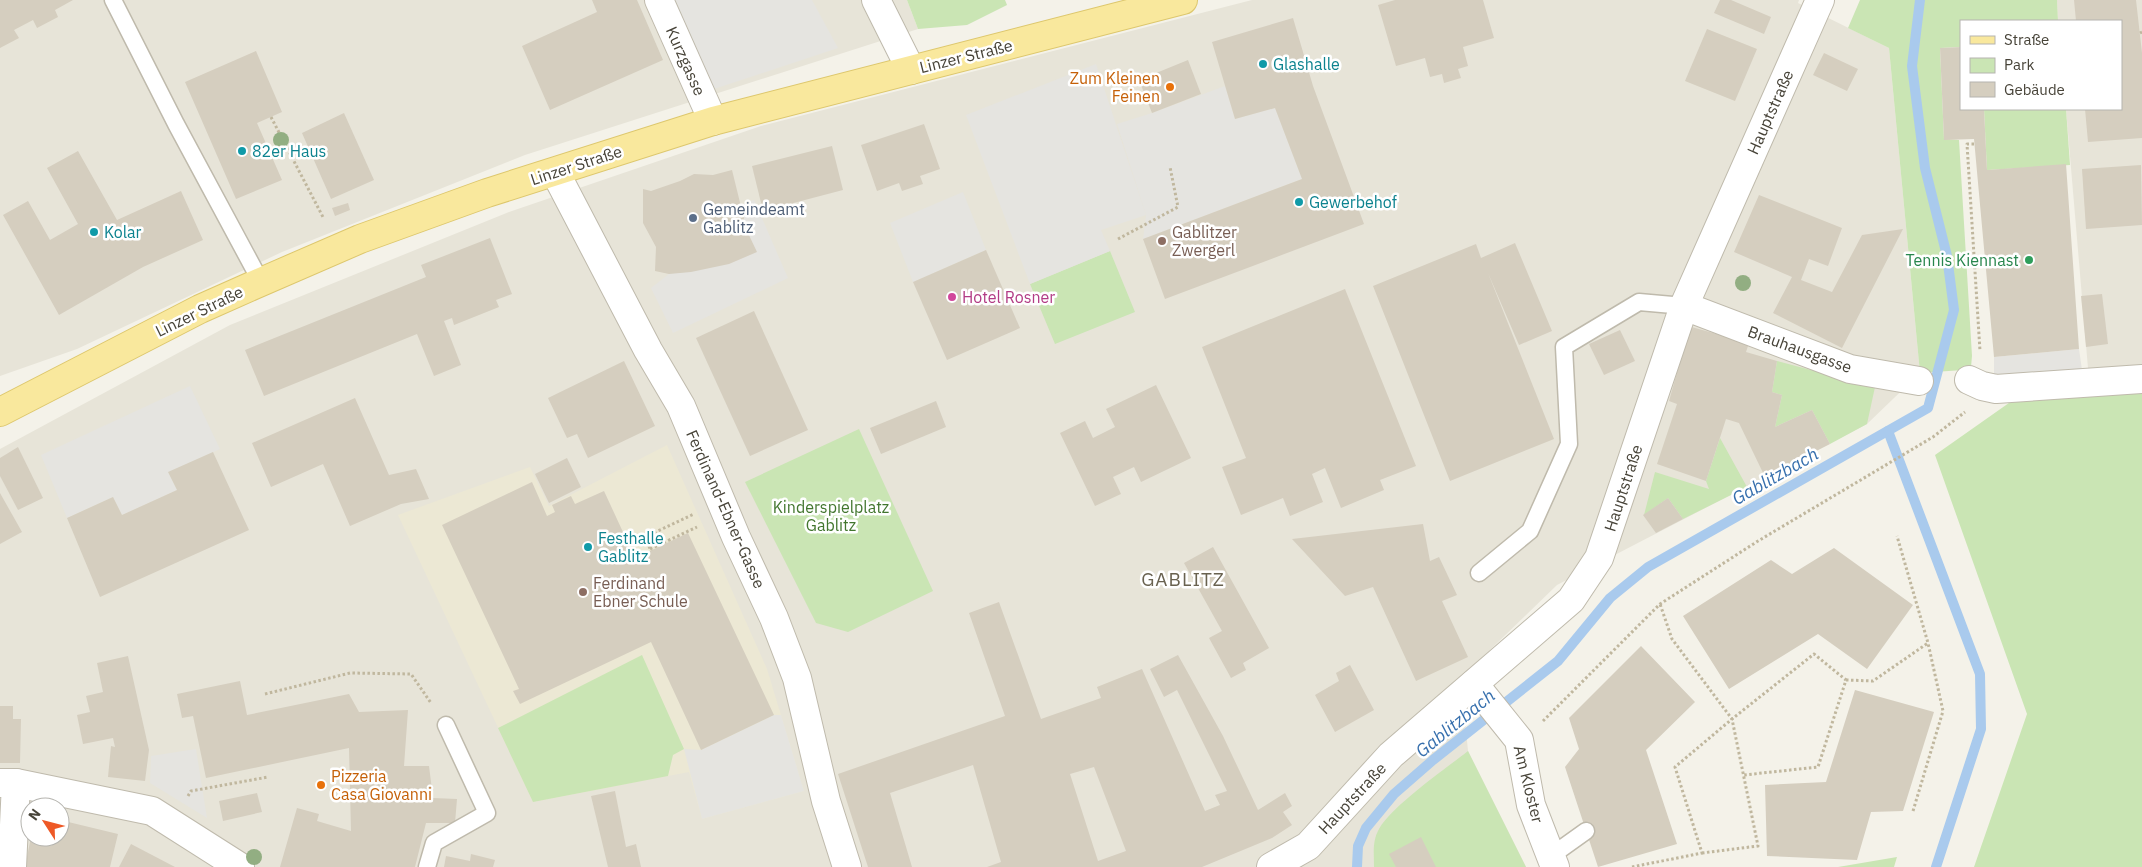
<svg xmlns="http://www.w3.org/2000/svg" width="2142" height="867" viewBox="0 0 2142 867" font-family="'IBM Plex Sans',sans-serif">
<rect width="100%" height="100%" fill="#f4f2e9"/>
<!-- residential -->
<g fill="#e7e4d8" fill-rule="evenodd">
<polygon points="0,0 907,0 918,29 525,155 282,252 77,349 0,376"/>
<path d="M1252,0H1799L1798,3L1889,48L1920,373L1867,424L1557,585L1461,678L1468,751L1526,867H0V449L230,325L509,212L761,126ZM30,807H60V837H30Z"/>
<polygon points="2057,0 2142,0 2142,366 2088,368 2066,109 2121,109 2121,21 2058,21"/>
</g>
<!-- education -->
<polygon fill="#ece8d4" points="667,445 767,669 804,791 702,819 689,772 533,802 398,515 530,467 549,506"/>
<!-- green -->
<g fill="#cae5b4">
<polygon points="907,0 1005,0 1007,5 967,25 918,29"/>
<polygon points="1860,0 2057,0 2058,21 1961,21 1961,47 1940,48 1944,139 1959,140 1972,356 1971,367 1963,370 1920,373 1889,48 1848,28"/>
<polygon points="1984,109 2066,109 2070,165 1987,170"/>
<polygon points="1110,251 1135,312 1055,344 1030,284"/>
<polygon points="1777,361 1875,387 1867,424 1830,444 1812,410 1775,427 1782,395 1772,392"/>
<polygon points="2142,390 2142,867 1974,867 2027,714 1935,455 2016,398"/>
<polygon points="859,429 933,591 848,632 816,623 745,482"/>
<polygon points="1720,438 1747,487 1683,519 1668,498 1644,515 1655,472 1709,489 1706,481"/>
<polygon points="642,655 684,749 673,755 668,776 533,802 498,728"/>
<path d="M1468,751L1526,867H1374C1374,854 1372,841 1379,829C1392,806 1445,769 1468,751Z"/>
<polygon points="1897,857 1894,867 1838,867"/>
</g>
<!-- parking -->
<g fill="#e5e4e0">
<polygon points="672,0 812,0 838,48 714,89"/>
<polygon points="1096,64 1146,215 1101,230 1110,251 1030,284 966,115"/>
<polygon points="1225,86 1235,119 1275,108 1302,179 1143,239 1146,215 1117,124 1152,113"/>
<polygon points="963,192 986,250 913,282 890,223"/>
<polygon points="754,200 788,278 673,333 651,288 669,274 709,218"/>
<polygon points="2079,349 2083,377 1994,383 1994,357"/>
<polygon points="190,386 220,449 169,472 177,490 122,515 113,497 67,518 41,455"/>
<polygon points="774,715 781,715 804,791 702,819 684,749 701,750"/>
<polygon points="196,749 207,818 150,783 151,756"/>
</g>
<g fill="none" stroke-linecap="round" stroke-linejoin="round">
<!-- stream -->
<g stroke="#a9caed" stroke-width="10">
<polyline points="1888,431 1980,674 1981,729 1936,867"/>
<polyline points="1357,867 1358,846 1366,828 1394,794 1433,760 1558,661 1610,598 1648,567 1928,408 1954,310 1947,256 1925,168 1912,66 1920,0"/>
</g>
</g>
<!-- building -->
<g fill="#d5cebf" fill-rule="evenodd">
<polygon points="0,0 73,0 55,10 58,17 37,28 33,20 14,30 19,38 0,48"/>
<polygon points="592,0 637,0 663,60 550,110 522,46 597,12"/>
<polygon points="1395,0 1483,0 1494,38 1463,47 1468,66 1458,69 1461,78 1444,83 1442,74 1430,77 1425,58 1396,66 1378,5"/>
<polygon points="1720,0 1731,0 1771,17 1764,34 1714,13"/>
<polygon points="2074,0 2136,0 2142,53 2142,138 2088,142 2085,109 2121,109 2121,21 2076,21"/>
<polygon points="1293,18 1313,86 1364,224 1165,299 1143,239 1302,179 1275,108 1235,119 1212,42"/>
<polygon points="1707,29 1757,49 1735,101 1685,81"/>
<polygon points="1961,47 1961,109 1984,109 1987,170 2066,164 2079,349 1994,357 1974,139 1944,140 1940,48"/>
<polygon points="256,51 282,112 257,123 282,180 236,199 185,82"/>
<polygon points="1824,53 1858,69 1847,91 1813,75"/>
<polygon points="1188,60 1201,94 1152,113 1139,80"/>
<polygon points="344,113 374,180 331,199 302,133"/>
<polygon points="924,124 940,169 920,176 923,184 902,191 899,183 877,191 861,145"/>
<polygon points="832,146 843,190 763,211 752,166"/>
<polygon points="78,151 117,220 181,191 203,240 143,267 59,315 3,215 28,201 50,240 78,224 47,168"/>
<polygon points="2141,165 2142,225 2086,229 2082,169"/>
<polygon points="732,170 747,231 757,252 729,264 691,272 669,274 655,271 656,247 643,223 643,189 651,191 680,181 694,174 713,175"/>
<polygon points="1759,195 1842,228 1828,266 1809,259 1801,280 1832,292 1862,235 1903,229 1842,348 1773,313 1792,277 1734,252"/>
<polygon points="348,203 350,210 335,216 332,208"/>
<polygon points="490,238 512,294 496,300 499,307 454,325 452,318 444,321 461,365 434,376 417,334 264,396 245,350 426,277 421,265"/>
<polygon points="1515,243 1552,331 1519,345 1488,273 1554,439 1450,481 1373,286 1476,244 1481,258"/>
<polygon points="986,250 1020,328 947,360 913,282"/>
<polygon points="1345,289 1416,466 1380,480 1384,490 1341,508 1325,468 1312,474 1323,502 1290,516 1283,498 1241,515 1222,467 1246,458 1202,347"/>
<polygon points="2102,294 2108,344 2086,347 2081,296"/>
<polygon points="754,311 808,430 750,456 696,338"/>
<polygon points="1688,326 1749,343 1746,352 1777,361 1772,392 1782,395 1775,427 1812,410 1830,444 1765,477 1739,423 1726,419 1706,481 1657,464 1677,404 1669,401 1680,362"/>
<polygon points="1620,330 1635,361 1604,375 1589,344"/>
<polygon points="624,361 655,426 588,458 577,434 567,438 548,398"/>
<polygon points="1156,385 1191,458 1141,482 1134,467 1113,477 1121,494 1095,506 1060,433 1085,421 1093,438 1115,427 1106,409"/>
<polygon points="355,398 389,475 416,469 429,499 401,504 350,526 323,464 271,487 252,443"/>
<polygon points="936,401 946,427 881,454 870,428"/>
<polygon points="18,447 43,498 18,510 0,476 0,458"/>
<polygon points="213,452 249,530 100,597 67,518 113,497 122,515 177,490 168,472"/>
<polygon points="567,458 581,487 549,503 535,474"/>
<polygon points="532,482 547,516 555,512 552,505 571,496 575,504 604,491 635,558 688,533 774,715 701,750 651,642 520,704 513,691 519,689 442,525"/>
<polygon points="0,493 22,532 0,544"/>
<polygon points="1668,498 1683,519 1656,533 1643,515"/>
<polygon points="1423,524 1430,561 1439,557 1457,595 1442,601 1468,657 1416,681 1373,587 1345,596 1292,539"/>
<polygon points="1213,547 1269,648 1243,663 1246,670 1231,678 1209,638 1222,631 1184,563"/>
<polygon points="1834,548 1913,605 1867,669 1818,634 1729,689 1683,616 1771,560 1792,574"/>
<path d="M999,602L1041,719L1101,698L1097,687L1142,669L1205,811L1220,805L1215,795L1227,791L1177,690L1164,697L1150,669L1178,655L1223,736L1258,810L1285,793L1292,806L1283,812L1292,825L1272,838L1202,867H987L1001,862L973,765L890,793L912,867H868L838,774L1005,716L969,613ZM1094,767L1126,851L1098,861L1070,774Z"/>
<polygon points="1641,646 1695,702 1646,750 1677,844 1598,867 1565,767 1579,749 1569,718"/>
<polygon points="128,656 149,750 145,781 108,777 111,746 115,747 113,738 83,744 77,715 90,712 86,696 103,692 97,663"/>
<polygon points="1350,665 1374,710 1335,732 1315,695 1339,681 1336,673"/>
<polygon points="240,681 247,715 349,694 359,712 408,710 404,766 429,766 433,798 457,799 455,823 426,823 415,867 280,867 297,808 319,814 317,821 351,831 349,748 206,778 193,716 182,718 177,694"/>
<polygon points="1855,690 1934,712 1903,811 1871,812 1857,860 1767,856 1765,785 1826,782"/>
<polygon points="0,706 13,706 13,719 21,719 20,763 0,763"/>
<polygon points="615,791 626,847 636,844 641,867 608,867 591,796"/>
<polygon points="257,793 262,812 223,821 219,801"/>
<polygon points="60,820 118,834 110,867 25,867 31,837 60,837"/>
<polygon points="1421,837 1436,867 1396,867 1389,854"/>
<polygon points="131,844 175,867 119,867"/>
<polygon points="471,854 495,860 493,867 444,867 446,856 470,861"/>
</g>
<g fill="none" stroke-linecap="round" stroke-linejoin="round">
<defs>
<g id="lane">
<polyline points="113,0 176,124 261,282"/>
<polyline points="1479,573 1530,531 1569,444 1564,347 1639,302 1684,306"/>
<polyline points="1551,856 1586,831"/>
<polyline points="427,867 434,843 487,813 446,725"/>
</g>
<g id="street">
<polyline points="659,0 713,121"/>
<polyline points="876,0 911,70"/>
<polyline points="555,172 648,350 681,406 736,537 774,618 797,678 826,801 847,867"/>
<polyline points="1684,306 1850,369 1919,381"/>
<polyline points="1969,380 1982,386 1996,389 2142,379"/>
<polyline points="1474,684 1519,740 1531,805 1555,867"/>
<polyline points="0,783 16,783 152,811 240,867"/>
<polyline points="12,867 16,783"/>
<polyline points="1271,867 1308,846 1391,755 1571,600 1599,558 1684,306 1820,0"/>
</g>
<polyline id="primary" points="0,412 200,309 254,285 360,239 487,193 713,121 1183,0"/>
</defs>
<!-- lane casing -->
<use href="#lane" stroke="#bfbaac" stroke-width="19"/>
<!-- street casing -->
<use href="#street" stroke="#bfbaac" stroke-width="30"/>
<!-- primary casing -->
<use href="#primary" stroke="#ddc76d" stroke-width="30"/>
<!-- path -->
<g stroke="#c0b79e" stroke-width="3" stroke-dasharray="2.5 2.5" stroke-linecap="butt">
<polyline points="2140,33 2142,32"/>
<polyline points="271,117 324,219"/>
<polyline points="1974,144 1967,144 1980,351"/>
<polyline points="1118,239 1178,207 1170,167"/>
<polyline points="625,536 645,537 694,514"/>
<polyline points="645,537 651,551"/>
<polyline points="650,549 697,527"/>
<polyline points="1846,680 1873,681 1928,643 1897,536"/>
<polyline points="265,694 350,673 411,674 431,703"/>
<polyline points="1543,721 1660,604 1758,541 1933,437 1965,412"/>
<polyline points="188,796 191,791 268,777"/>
<polyline points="1913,811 1943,711 1928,643"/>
<polyline points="1702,853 1758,846 1732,719 1814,654 1846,680 1818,767 1744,775"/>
<polyline points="1632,867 1702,853 1675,767 1732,719 1672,639 1660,604"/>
</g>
<!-- lane -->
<use href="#lane" stroke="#fff" stroke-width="16"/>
<!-- street -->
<use href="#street" stroke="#fff" stroke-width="28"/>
<!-- primary -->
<use href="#primary" stroke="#f9e89d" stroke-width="28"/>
</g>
<!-- trees -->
<g fill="#92ae82">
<circle cx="281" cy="140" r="8"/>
<circle cx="1743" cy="283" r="8"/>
<circle cx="254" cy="857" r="8"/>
</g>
<!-- markers -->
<g fill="#0f9aa8" stroke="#fff" stroke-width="2">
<circle cx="1263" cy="64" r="5"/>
<circle cx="242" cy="151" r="5"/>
<circle cx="1299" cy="202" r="5"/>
<circle cx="94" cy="232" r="5"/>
<circle cx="588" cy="547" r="5"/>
</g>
<g fill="#e8710a" stroke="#fff" stroke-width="2">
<circle cx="1170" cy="87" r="5"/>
<circle cx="321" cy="785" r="5"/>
</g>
<circle fill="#5c6f8a" stroke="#fff" stroke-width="2" cx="693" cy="218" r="5"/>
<g fill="#8d6e63" stroke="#fff" stroke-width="2">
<circle cx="1162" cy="241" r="5"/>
<circle cx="583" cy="592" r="5"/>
</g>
<circle fill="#2e9e5b" stroke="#fff" stroke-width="2" cx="2029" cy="260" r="5"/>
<circle fill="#d1479c" stroke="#fff" stroke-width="2" cx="952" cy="297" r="5"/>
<g text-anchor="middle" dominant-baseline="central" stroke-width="5" stroke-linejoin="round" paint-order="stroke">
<!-- street labels -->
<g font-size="16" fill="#474338" stroke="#fff">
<text transform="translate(966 56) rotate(-14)">Linzer Straße</text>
<text transform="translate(686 61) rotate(66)">Kurzgasse</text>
<text transform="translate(1770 112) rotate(-66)">Hauptstraße</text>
<text transform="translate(576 165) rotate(-18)">Linzer Straße</text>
<text transform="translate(199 311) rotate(-26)">Linzer Straße</text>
<text transform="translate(1800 349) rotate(20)">Brauhausgasse</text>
<text transform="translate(1623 488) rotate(-72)">Hauptstraße</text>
<text transform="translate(726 509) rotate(66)">Ferdinand-Ebner-Gasse</text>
<text transform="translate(1529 784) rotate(76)">Am Kloster</text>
<text transform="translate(1352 798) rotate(-47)">Hauptstraße</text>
</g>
<!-- culture labels -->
<g font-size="16" fill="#0d838f" stroke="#fff" text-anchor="start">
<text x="1273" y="64">Glashalle</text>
<text x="252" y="151">82er Haus</text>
<text x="1309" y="202">Gewerbehof</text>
<text x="104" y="232">Kolar</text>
<text x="598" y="538">Festhalle<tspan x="598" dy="18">Gablitz</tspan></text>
</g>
<!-- food labels -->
<g font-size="16" fill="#c56008" stroke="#fff" text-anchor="end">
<text x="1160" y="78">Zum Kleinen<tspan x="1160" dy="18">Feinen</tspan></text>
<text x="331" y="776" text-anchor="start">Pizzeria<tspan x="331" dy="18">Casa Giovanni</tspan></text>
</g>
<!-- service labels -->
<g font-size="16" fill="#4e5e75" stroke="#fff" text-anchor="start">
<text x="703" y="209">Gemeindeamt<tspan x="703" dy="18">Gablitz</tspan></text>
</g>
<!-- education labels -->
<g font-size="16" fill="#785e54" stroke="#fff" text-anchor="start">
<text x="1172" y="232">Gablitzer<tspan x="1172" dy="18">Zwergerl</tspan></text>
<text x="593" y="583">Ferdinand<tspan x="593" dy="18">Ebner Schule</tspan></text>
</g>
<!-- leisure labels -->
<g font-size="16" fill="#27864d" stroke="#fff" text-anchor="end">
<text x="2019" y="260">Tennis Kiennast</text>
</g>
<!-- hotel labels -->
<g font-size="16" fill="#b23c85" stroke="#fff" text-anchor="start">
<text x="962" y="297">Hotel Rosner</text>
</g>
<!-- park labels -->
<g font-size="16" fill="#42762e" stroke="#fff">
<text x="831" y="507">Kinderspielplatz<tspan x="831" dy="18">Gablitz</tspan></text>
</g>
<!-- water labels -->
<g font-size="18" font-style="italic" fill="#366fad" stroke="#fff">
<text transform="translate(1775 476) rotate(-30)">Gablitzbach</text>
<text transform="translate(1455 723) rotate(-39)">Gablitzbach</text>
</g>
<!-- quarter labels -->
<g font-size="19" letter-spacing="1" fill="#696250" stroke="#fff">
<text x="1183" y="579">GABLITZ</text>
</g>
</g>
<!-- legend -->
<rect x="1960" y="20" width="162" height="90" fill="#ffffff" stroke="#b5b4af"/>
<rect x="1970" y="36" width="25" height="8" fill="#f9e89d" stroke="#b5b4af"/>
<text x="2004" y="45" font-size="15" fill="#474338">Straße</text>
<rect x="1970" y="58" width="25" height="15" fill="#cae5b4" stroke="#b5b4af"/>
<text x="2004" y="70" font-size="15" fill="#474338">Park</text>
<rect x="1970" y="82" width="25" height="15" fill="#d5cebf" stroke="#b5b4af"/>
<text x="2004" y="95" font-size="15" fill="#474338">Gebäude</text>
<!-- north arrow -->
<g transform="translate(45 822) rotate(306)"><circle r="24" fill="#ffffff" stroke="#b5b4af"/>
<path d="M0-4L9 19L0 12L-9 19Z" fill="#ee5926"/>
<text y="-8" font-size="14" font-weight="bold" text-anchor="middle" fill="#474338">N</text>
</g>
</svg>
